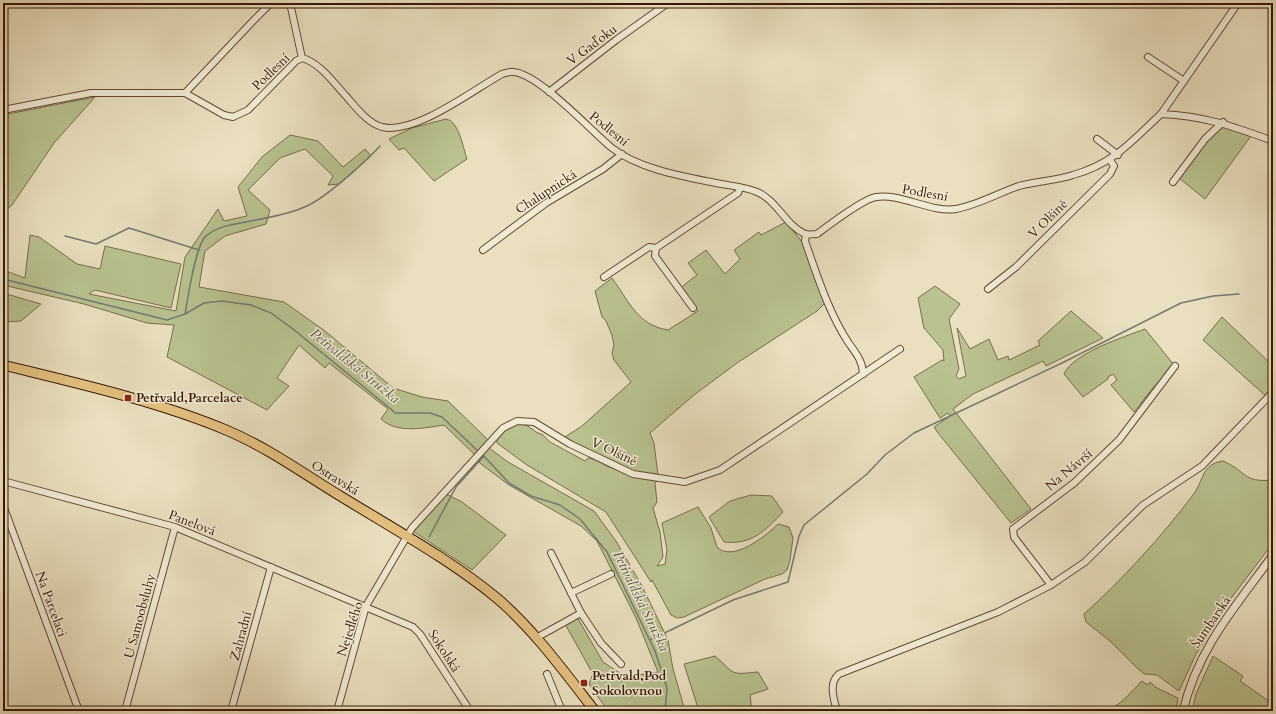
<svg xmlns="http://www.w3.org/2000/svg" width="1276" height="714" viewBox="0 0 1276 714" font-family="Cardo,serif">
<rect width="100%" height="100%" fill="#eae0bf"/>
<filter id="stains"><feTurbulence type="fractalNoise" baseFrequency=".005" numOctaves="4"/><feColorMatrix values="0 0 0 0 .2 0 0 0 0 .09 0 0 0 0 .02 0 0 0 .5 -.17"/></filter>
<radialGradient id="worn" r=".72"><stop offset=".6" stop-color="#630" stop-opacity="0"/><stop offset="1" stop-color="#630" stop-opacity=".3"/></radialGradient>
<!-- green -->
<g fill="#b9c290" stroke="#786d4b">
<polygon points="95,97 54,143 12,205 3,213 3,115"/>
<path d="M446,119C459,121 463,148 467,159L434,181L404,148L399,150L389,139L412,128Z"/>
<path d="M1225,127L1251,136L1205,199L1179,178C1188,167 1212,129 1225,127Z"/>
<path d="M290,135L318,141L343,167L365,149L371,156L339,184L328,185L333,176L305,149L280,158L248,190L270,210L266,224L225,236L205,251L199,287L284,302L325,331L393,388L422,397L448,401L488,440L476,456L444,425C424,428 397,434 381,419L388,409L329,363L325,368L299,345L277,378L289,386L267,410L167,357L174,325L147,323L84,304L3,285V270L25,278L30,235L39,237L77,264L100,269L105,246L181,264L171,308L95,290L89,294L176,311L185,257L218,209L224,221L247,216L238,187L262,157Z"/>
<path d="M786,222L803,243L825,303L817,311L737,363L694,395L650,433L654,443L658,475L633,471L595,457L565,437L582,426L631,382L614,360L612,353L614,345L612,335L606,321L602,317L595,291L612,278C629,301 637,325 668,330L698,311L680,288L697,275L688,263L706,250L725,274L740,259L734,250L759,232L761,235Z"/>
<polygon points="935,286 960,304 949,319 959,369 956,376 959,379 966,376 957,328 970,349 989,339 998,360 1008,356 1009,360 1040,345 1038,341 1071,311 1103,338 1046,366 1043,361 973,394 953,409 1031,509 1011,523 938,433 934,427 950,416 948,413 940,418 914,377 942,360 944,361 943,350 924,328 918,298"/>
<polygon points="3,293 41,304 21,321 3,322"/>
<polygon points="1222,317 1273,366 1273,390 1267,397 1203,340"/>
<path d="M1145,329L1174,365L1152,389L1134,412L1111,385L1117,380L1113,374L1108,377V379L1083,397L1064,374C1073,353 1124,337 1145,329Z"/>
<path d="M518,423L528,426L536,432L543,435L550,442L585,461L588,458C596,459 602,464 609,467C625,473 642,476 659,479L655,483L657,502L653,508L660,532L663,557L657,566L665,564L667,550L662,523L698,507L711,528L717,547C733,563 767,535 778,524L789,527L793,538L790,560L787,570L782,574L765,579L684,617L677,618L671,615L652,580L651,582L606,512L527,465L497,443V436L506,428Z"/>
<polygon points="489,448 508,462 594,511 616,541 642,586 668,640 673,669 685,711 608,711 589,684 593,674 565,624 577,617 603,662 626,677 658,672 636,618 597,541 581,526 509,485 481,464 478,461"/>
<path d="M1223,461C1247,471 1242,483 1273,480V543L1232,597L1196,654L1179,691L1157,675L1145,674L1139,670L1110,641L1086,622L1084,614C1121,581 1163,535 1193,495C1204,481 1201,464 1223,461Z"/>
<polygon points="446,494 462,502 506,535 472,570 413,531"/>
<path d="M751,495L772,496L783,512C765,531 752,545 724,542L709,517L730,501Z"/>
<path d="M715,656C736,674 728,675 758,672L768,689L750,695L752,711H699L684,664Z"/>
<polygon points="1213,656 1243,676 1240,681 1273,704 1273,711 1192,711 1196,694"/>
<path d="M1142,681L1148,685L1150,682L1157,688L1178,698L1176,711H1104C1120,707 1131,692 1142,681Z"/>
</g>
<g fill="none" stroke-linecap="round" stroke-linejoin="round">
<!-- stream -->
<g stroke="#747a73" stroke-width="1.5">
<polyline points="65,236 96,244 129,228 199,250"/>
<polyline points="3,279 167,320 185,314 204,303 222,301 251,305 271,313 293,329 392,410 395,413 430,413 442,417 479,452"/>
<path d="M185,314C188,298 195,248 205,237C219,224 239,224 256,220C272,217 292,213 307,206C328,196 364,163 380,146"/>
<polyline points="482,454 509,483 531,496 560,505 580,519 607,552 655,651 667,688 665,711"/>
<polyline points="429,537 456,487 484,456"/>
<polyline points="650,640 733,600 788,582 799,536 804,525 867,474 885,455 914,433 1062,363 1181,303 1213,296 1239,294"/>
</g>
<defs>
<g id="minor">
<polyline points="290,3 302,58"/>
<polyline points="1148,57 1184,81"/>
<polyline points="549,92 616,40 668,3"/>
<polyline points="185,93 253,21 271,3"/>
<path d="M3,110L91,93H185L224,115L233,117L248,110L296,61L302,58C320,63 333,82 345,95C355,106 367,123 382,127C415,135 473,90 502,74C506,73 510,71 514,72C540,75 590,130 612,148C640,170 687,177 721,184C732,186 746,187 757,192C777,200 785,225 805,234C808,235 813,234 817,234C829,225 863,199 876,197C901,193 931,213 956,209C978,205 998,193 1019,186C1036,181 1055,181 1073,175C1113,164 1131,142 1161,114C1205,116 1232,126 1273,141"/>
<polyline points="1161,114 1238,3"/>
<polyline points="1097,139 1118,155"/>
<polyline points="1173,182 1205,139 1223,122"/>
<path d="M806,234L805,241C817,275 828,311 848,342C855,352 863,361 863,374"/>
<polyline points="483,250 546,203 603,169 622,154"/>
<polyline points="604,277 649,247 656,248"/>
<polyline points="988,289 1016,267 1110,174 1114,166 1110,160"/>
<polyline points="693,308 655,256 656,248 738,193 740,188"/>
<polyline points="3,481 175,527 413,627 420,634 470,711"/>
<polyline points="3,505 79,711"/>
<polyline points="551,553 581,613 601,643 621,664"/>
<polyline points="1051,585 1014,537 1013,529 1074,483 1119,440 1175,366"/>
<polyline points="571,593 611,574"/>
<polyline points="536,638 581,613"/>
<polyline points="547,674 562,711"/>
<polyline points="125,711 175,527"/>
<polyline points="231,711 271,567"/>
<polyline points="337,711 366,606 406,538 412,528 503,428 517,421 534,422 570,444 633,474 685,482 720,470 900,349"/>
<path d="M837,711C834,700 828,683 839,674L998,612L1051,585L1085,562L1143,505L1202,466L1273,392"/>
</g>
<path id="tertiary" d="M1183,711C1198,648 1236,606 1273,555"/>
<path id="primary" d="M3,365C76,383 157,401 226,430C267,447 304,474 342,497C394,529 451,560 498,599C535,631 565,673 595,711"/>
</defs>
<!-- minor casing -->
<use href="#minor" stroke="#644a34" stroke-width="8"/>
<!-- tertiary casing -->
<use href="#tertiary" stroke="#644a34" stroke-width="9"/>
<!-- primary casing -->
<use href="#primary" stroke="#371806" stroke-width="11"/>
<!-- minor -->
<use href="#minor" stroke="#f1ebd5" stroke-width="6"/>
<!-- tertiary -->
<use href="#tertiary" stroke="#f1ebd5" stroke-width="7"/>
<!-- primary -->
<use href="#primary" stroke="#e5c080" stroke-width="9"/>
</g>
<!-- markers -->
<g fill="#8f2418" stroke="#f1ebd5" stroke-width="1.5">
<rect x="124" y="394" width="8" height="8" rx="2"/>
<rect x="580" y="679" width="8" height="8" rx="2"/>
</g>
<g text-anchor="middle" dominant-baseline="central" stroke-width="3" stroke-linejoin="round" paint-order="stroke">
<!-- street labels -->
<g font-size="13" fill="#371806" stroke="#f1ebd5">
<text transform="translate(592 45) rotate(-37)">V Gaďoku</text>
<text transform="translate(271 72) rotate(-44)">Podlesní</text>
<text transform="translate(609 129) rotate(39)">Podlesní</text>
<text transform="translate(546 192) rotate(-33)">Chalupnická</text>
<text transform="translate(925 193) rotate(10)">Podlesní</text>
<text transform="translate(1048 219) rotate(-45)">V Olšině</text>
<text transform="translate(614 452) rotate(25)">V Olšině</text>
<text transform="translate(1069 470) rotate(-40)">Na Návrší</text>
<text transform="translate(335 478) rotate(32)">Ostravská</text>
<text transform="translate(192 523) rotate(21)">Panelová</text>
<text transform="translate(51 604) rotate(70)">Na Parcelaci</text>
<text transform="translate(140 616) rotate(-75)">U Samoobsluhy</text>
<text transform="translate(1211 622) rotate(-56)">Šumbarská</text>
<text transform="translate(350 629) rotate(-72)">Nejedlého</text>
<text transform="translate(241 636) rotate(-75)">Zahradní</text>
<text transform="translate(444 651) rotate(57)">Sokolská</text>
</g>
<!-- poi labels -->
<g font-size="13" font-weight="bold" fill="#371806" stroke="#f1ebd5" text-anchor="start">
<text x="136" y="398">Petřvald,Parcelace</text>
<text x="592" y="676">Petřvald,Pod<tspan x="592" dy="15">Sokolovnou</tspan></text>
</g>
<!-- water labels -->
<g font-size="14" font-style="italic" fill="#5a5145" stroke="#f1ebd5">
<text transform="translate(355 366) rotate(39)">Petřvaldská Stružka</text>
<text transform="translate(641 601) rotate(64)">Petřvaldská Stružka</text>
</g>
</g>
<!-- margin -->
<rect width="1276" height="714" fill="none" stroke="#eae0bf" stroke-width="16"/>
<rect x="4" y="4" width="1268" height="706" fill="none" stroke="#371806" stroke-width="2"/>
<rect x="8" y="8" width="1260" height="698" fill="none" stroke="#371806"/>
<rect width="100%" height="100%" filter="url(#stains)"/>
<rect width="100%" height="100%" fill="url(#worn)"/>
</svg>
